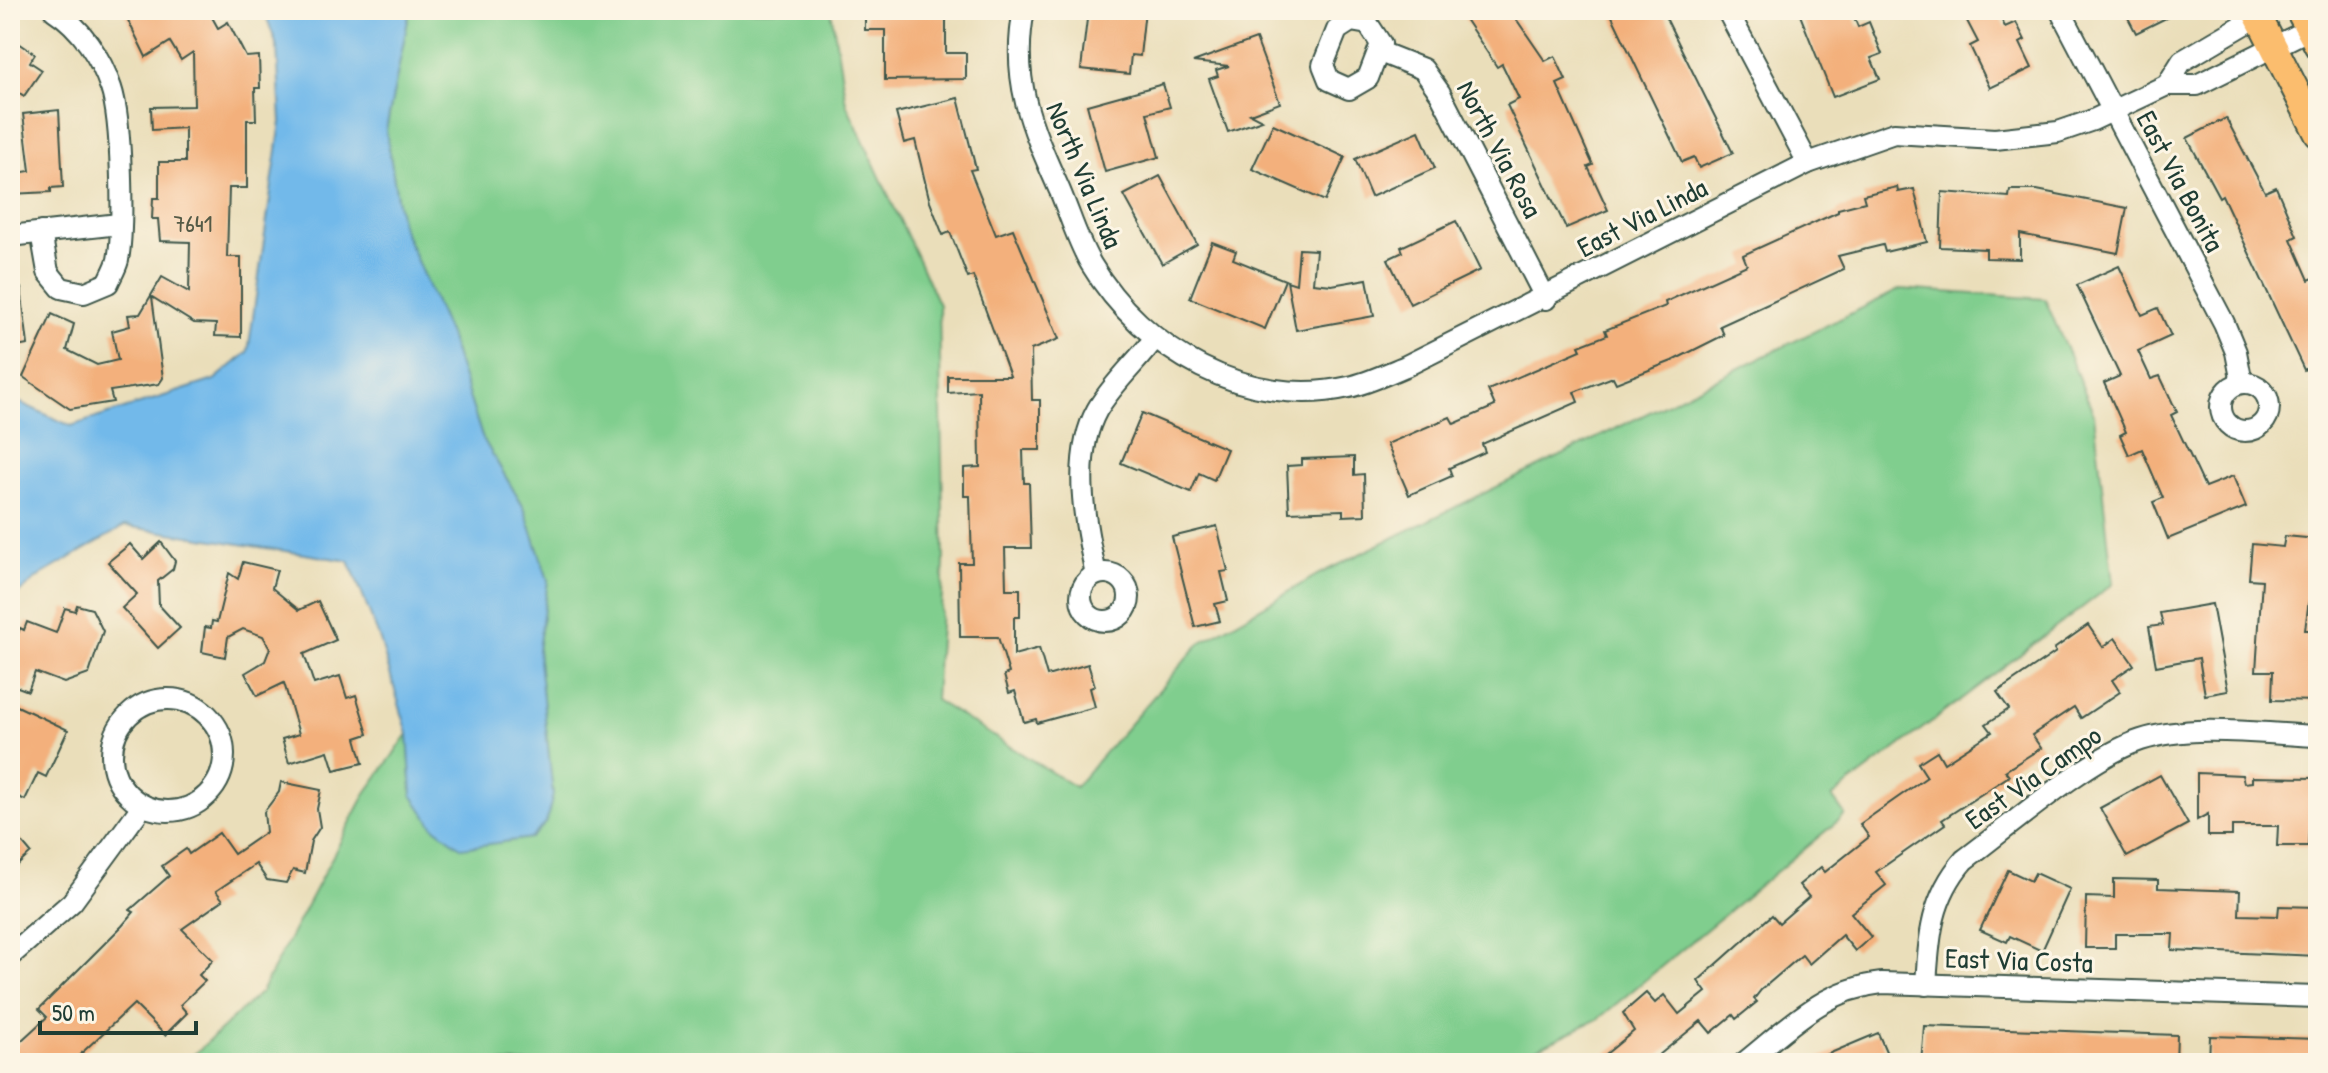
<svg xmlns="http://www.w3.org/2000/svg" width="2328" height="1073" viewBox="0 0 2328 1073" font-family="'Patrick Hand',sans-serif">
<rect width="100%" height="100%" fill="#fcf5e5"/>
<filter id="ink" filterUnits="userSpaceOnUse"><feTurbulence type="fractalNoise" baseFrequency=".0125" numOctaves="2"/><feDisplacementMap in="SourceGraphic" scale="16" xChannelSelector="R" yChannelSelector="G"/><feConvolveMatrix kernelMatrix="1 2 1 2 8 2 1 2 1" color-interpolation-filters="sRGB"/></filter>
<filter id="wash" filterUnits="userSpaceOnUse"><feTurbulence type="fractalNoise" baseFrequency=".006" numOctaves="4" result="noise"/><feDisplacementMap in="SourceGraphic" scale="32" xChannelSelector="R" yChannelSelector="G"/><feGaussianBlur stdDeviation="1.8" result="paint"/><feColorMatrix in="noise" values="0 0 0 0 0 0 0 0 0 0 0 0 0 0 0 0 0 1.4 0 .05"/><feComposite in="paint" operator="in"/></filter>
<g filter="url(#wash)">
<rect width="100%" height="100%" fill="#eadeba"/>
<!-- green -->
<polygon fill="#80ce8e" stroke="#508661" stroke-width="2" points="410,10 831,10 846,103 939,305 944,564 935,700 1075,787 1200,643 1319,574 1901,289 2045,299 2094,414 2113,584 1832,797 1845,815 1598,1019 1507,1063 185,1063 261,992 366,793 408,734 412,795 553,795 538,650 548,580 524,508 482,437 449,335 401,224 386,130"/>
<!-- water -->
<polygon fill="#72b9ea" stroke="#487b8f" stroke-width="2" points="264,10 410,10 386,130 401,224 449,335 482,437 524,508 548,580 538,650 553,795 546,823 531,838 462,848 434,827 412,795 408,734 380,640 349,561 125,526 41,575 10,600 10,398 71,426 214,380 248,352 281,122 277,46"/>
<g id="blocks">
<!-- building -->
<g fill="#f3b07c">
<polygon points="123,10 208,10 218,28 228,22 246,57 259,56 260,88 255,88 256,120 247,120 247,188 229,188 227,257 241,257 241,337 215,336 216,324 194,323 152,297 163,378 159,384 110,391 113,402 70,409 23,377 52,314 74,324 67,350 97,365 118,360 112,331 130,326 128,315 140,314 162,277 189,292 190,242 160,241 158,219 152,219 153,198 159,198 159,162 185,162 185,128 152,130 151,107 194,106 193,52 181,60 170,42 146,57"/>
<polygon points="865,10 946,14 946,53 966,53 966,79 885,80 885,30 865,30"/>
<polygon points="1101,10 1145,10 1140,56 1131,55 1129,74 1081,69 1088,11"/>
<polygon points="1459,10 1510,10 1545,61 1555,56 1566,80 1557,84 1593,165 1588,167 1608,210 1566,228 1507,105 1519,99 1502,64 1497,67"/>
<polygon points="1609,10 1662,10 1733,153 1699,168 1694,157 1682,162"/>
<polygon points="1798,10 1851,10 1858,27 1869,22 1882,54 1871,58 1880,79 1833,97"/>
<polygon points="1990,10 1997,10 2005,27 2016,22 2025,40 2020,43 2032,68 1990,88 1970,46 1978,42 1967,21"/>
<polygon points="2124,10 2182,10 2136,33"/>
<polygon points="10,37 35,54 30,62 42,70 24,96 10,86"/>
<polygon points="1256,39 1280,103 1250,114 1262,120 1228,132 1209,79 1218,76 1216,70 1229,66 1193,62"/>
<polygon points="1163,84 1170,107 1147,113 1159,157 1105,172 1087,105"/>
<polygon points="958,98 976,169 970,170 996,235 1013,229 1059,339 1031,350 1032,400 1040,400 1040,450 1023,450 1024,483 1029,483 1031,548 1005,548 1006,589 1020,589 1020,617 1014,617 1014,655 1039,648 1047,676 1088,664 1095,686 1090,688 1095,707 1037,723 1036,719 1024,722 1015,691 1009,693 1004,675 1009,673 998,637 960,637 959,563 972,563 970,496 964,496 964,468 980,467 979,391 948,393 948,376 1010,376 973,276 968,278 950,232 943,235 930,202 915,140 904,143 896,113"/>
<polygon points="59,110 63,187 51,188 51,192 10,194 10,174 30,171 23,114"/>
<polygon points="2226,118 2265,192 2276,187 2297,236 2291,239 2309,280 2318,276 2318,363 2304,370 2222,195 2219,197 2187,138"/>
<polygon points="1273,124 1345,157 1325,201 1252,169"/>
<polygon points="1419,131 1435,168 1371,197 1355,159"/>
<polygon points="1160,176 1197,244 1162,264 1124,195"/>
<polygon points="1897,187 1898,192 1914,189 1927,242 1885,252 1883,245 1838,256 1844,269 1720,326 1724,335 1672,361 1616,383 1613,377 1574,392 1578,402 1482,444 1485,452 1449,468 1452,476 1409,495 1387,444 1450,417 1454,424 1495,406 1488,390 1581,350 1579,346 1607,335 1605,330 1666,306 1665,302 1747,265 1743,255 1838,212 1838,209 1865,202 1863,195"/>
<polygon points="2010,190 2037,190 2127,208 2118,253 2020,234 2020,259 1986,258 1986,249 1940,247 1942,192 2009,197"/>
<polygon points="1456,221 1480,270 1410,304 1388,259 1403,252 1401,247"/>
<polygon points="1212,242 1236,251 1233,259 1285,280 1265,329 1190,298"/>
<polygon points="1299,249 1316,250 1313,283 1332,285 1367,279 1374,316 1296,330 1287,281 1296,284"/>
<polygon points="2119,266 2142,315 2158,308 2171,336 2138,351 2151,379 2160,376 2177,412 2171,415 2205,487 2233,476 2246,507 2168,539 2153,502 2163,498 2142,449 2129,455 2120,435 2126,432 2104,383 2120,376 2077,285"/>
<polygon points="10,288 21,288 28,345 10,348"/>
<polygon points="1142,413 1227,449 1214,480 1199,473 1191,492 1121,463"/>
<polygon points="1354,457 1354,475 1364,474 1365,515 1343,516 1343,510 1289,512 1287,466 1302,465 1302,459"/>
<polygon points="1217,526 1228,571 1221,572 1228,601 1215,604 1220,621 1195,627 1172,537"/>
<polygon points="2285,536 2317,539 2305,630 2310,630 2309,671 2318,671 2318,701 2272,700 2273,671 2256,671 2262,580 2249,579 2252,544 2283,547"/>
<polygon points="161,542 175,561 173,569 158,581 159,605 180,628 158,648 122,608 137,594 108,562 130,544 143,559"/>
<polygon points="243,562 277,570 272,588 299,610 318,601 336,640 304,654 314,684 340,676 347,698 356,695 368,734 356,738 363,763 334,770 328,751 289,763 282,739 299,734 284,683 257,696 245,673 265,661 270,648 263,636 243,629 228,637 225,657 202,652 205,627 211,628 212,621 217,622 229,573 238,579"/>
<polygon points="2212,604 2228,691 2205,695 2199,658 2156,666 2149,627 2163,625 2160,613"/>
<polygon points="77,605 92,609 103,631 89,674 64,683 35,672 28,691 10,684 10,655 20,628 24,630 27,622 56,633 65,608 75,611"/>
<polygon points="2088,625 2103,647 2115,638 2134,665 2112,680 2120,692 2081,718 2074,707 2032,735 2041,748 2005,771 2009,776 1942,820 1945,824 1876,872 1886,885 1851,913 1871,937 1855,951 1842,935 1809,964 1802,955 1761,990 1754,999 1757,1002 1736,1019 1733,1015 1711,1033 1701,1021 1659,1055 1666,1063 1595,1063 1634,1031 1623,1013 1646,993 1655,1003 1664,995 1679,1014 1706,992 1698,981 1772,915 1779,923 1809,897 1799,885 1821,867 1825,872 1869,837 1860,824 1927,777 1918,763 1937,751 1944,763 1992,732 1986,724 2009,709 1997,692 2056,652 2054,649"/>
<polygon points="15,705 68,730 46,777 38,773 25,800 10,793 10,716"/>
<polygon points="2197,773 2242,775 2244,783 2252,782 2252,777 2318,778 2318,828 2309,828 2308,846 2277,846 2278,826 2232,826 2232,836 2208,836 2208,814 2197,820"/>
<polygon points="2160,775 2188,824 2127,857 2100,808"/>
<polygon points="281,782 321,790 317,809 320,827 311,841 305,873 293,870 286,883 267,880 256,864 216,891 223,900 182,929 213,960 199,975 205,981 180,1005 187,1013 165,1035 134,1004 71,1063 10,1063 10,1051 47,1017 39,1009 122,926 134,912 130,910 169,876 162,866 186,849 189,854 219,833 234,854 266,832 264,812 279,792"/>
<polygon points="10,828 31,853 10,872"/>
<polygon points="2008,870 2031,881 2035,873 2070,889 2042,951 2010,936 2007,942 1980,930"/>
<polygon points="2114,879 2158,880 2158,888 2240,891 2239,915 2278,916 2279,906 2318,907 2318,956 2172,950 2173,934 2115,934 2115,948 2085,948 2086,897 2114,898"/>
<polygon points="1924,1026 2177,1035 2176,1063 1921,1063"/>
<polygon points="1878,1033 1891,1063 1807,1063 1859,1041"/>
<polygon points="2210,1036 2318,1039 2318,1063 2209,1063"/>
</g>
</g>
</g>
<g filter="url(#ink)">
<use href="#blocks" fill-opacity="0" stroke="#3d5548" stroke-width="2"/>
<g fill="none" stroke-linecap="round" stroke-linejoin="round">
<defs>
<g id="minor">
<path d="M1024,10C1010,81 1032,128 1060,191C1070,215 1078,242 1091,264C1143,351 1247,410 1349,387C1368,383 1388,373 1406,366L1808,163L1894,133L1995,139L2058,132L2093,120L2167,85H2197L2318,25"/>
<polyline points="1727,10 1808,163"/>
<polyline points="2060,10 2224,323 2236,352 2242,383"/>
<polygon points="1351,21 1368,24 1381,44 1368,78 1349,89 1329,80 1323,65 1337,30"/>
<polyline points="1380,52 1423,69 1440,93 1546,299"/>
<polyline points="2167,85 2182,61 2269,10"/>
<path d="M41,232L48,272L61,288L84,293L108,283C111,276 116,268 118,260C124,227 122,120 111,88C101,58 81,27 54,10"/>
<polyline points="10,236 119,224"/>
<circle cx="2245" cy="407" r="24"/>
<circle cx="1105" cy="597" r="24"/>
<path d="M1096,574C1085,525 1071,457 1097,410C1112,384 1137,362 1155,338"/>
<circle cx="168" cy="755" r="56"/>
<polyline points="10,956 72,902 143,805"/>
<path d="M1926,985C1929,937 1931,898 1964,860C2009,827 2090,756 2141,740C2192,723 2264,734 2318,736"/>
<path d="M1744,1063C1788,1028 1824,989 1882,983L2318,997"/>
</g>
<g id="major">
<polyline points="2255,10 2318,134"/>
<polyline points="2299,10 2318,46"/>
</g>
</defs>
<!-- minor casing -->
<use href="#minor" stroke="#3d5548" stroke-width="24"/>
<!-- major casing -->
<use href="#major" stroke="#3d5548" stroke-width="30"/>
<!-- minor -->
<use href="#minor" stroke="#fff" stroke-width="20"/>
<!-- major -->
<use href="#major" stroke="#fbbd6e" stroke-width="26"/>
</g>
</g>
<g text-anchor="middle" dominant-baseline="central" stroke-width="6" stroke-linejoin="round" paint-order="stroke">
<!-- number labels -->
<g font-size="24" fill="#545a46">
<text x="193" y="223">7641</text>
</g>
<!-- street labels -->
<g font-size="28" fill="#1f3d34" stroke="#fcf5e5">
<text transform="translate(1500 149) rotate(62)">North Via Rosa</text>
<text transform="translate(1085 175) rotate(67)">North Via Linda</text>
<text transform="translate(2181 181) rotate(62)">East Via Bonita</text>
<text transform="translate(1642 217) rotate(-27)">East Via Linda</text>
<text transform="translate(2033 777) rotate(-35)">East Via Campo</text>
<text transform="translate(2019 960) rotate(2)">East Via Costa</text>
</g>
</g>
<!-- margin -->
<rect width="2328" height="1073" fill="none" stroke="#fcf5e5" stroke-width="40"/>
<!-- scale -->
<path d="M40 1021v12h156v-12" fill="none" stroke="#1f3d34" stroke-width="4"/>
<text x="52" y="1021" font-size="24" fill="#1f3d34" stroke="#fcf5e5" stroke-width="6" paint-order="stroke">50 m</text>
</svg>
